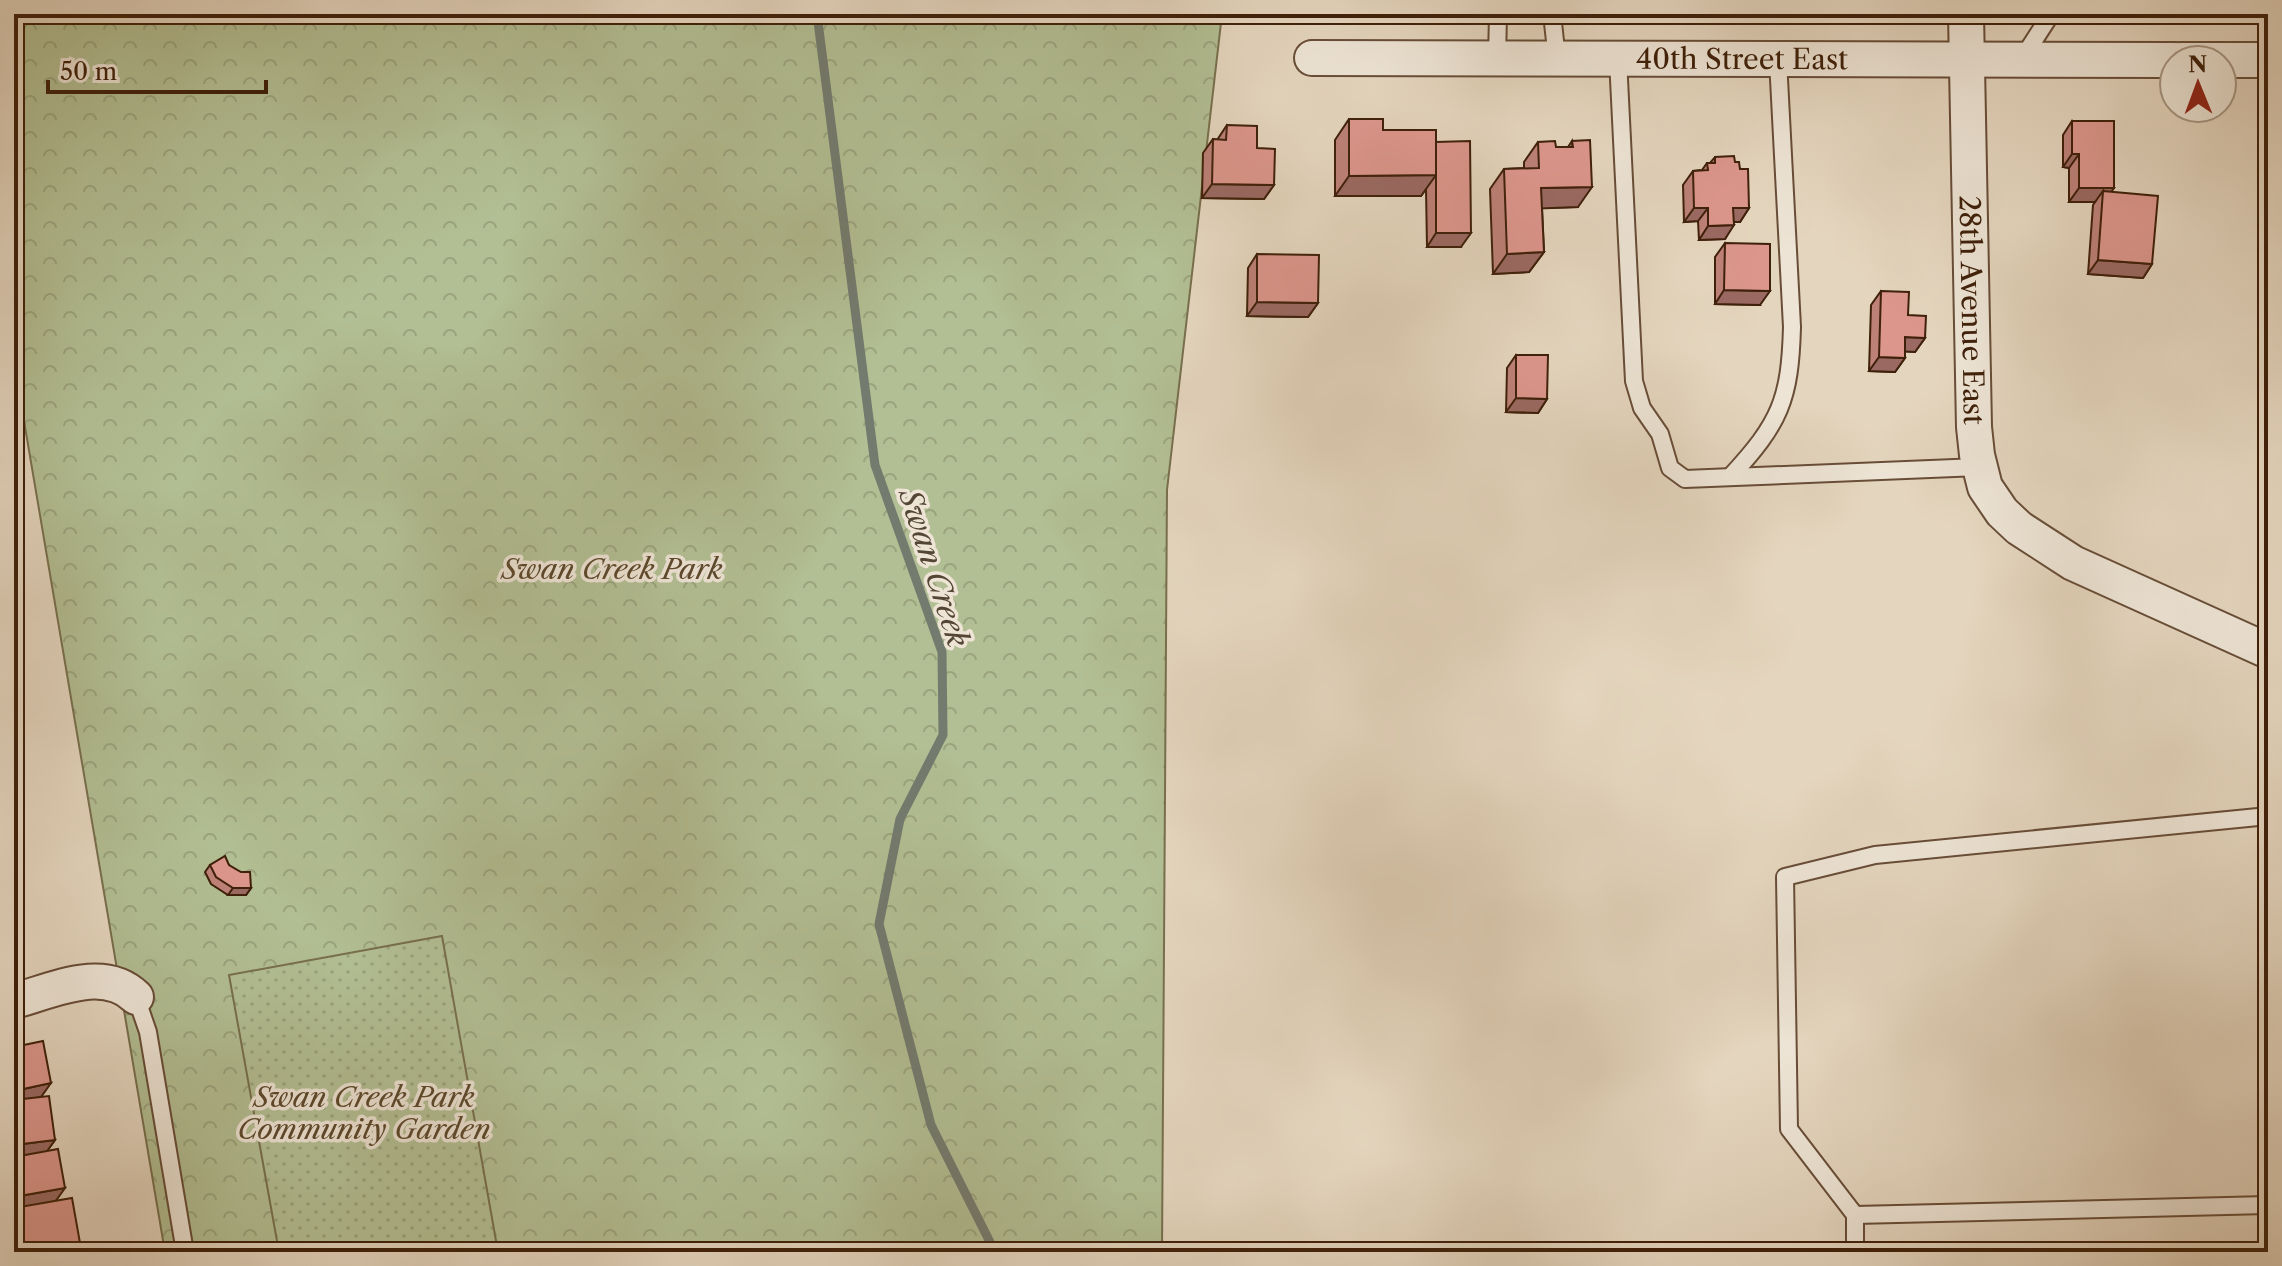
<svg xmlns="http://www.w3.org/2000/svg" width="2282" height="1266" viewBox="0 0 2282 1266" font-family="'Libre Caslon Text',serif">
<defs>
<pattern id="park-crowns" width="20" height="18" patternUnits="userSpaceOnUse" patternTransform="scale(2)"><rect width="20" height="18" fill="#b2be93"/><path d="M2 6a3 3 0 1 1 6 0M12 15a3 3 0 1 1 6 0" fill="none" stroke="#9aa37d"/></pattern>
<pattern id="garden-dots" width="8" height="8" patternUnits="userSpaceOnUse" patternTransform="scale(2)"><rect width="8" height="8" fill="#b2be93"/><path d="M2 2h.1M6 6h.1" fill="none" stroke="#9aa37d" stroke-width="1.8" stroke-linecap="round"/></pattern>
</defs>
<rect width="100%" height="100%" fill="#e4d5be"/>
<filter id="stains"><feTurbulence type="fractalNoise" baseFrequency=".0025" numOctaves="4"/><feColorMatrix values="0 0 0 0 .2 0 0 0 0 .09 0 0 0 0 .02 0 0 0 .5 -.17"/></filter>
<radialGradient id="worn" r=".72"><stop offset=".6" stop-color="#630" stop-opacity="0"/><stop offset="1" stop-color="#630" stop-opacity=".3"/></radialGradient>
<!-- park -->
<polygon fill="url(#park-crowns)" stroke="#786f4e" stroke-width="2" points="14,14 1222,14 1167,490 1162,1252 165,1252 14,362"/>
<!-- garden -->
<polygon fill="url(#garden-dots)" stroke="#786f4e" stroke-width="2" points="442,936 498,1252 279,1252 229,975"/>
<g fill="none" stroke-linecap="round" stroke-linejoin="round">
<!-- stream -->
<polyline stroke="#737b6f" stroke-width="9" points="817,14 875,465 942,652 943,735 900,819 879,924 931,1125 995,1252"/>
<defs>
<g id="lane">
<polyline points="1552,14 1557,59"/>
<polyline points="1497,59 1498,14"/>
<polyline points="1618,59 1634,381 1642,408 1660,434 1670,468 1685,479 1979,467"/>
<polyline points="2022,59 2051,14"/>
<path d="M1730,477C1780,423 1790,400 1792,327L1778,60"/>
<polyline points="2268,816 1875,855 1785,877 1789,1129 1855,1215 2268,1205"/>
<polyline points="136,997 148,1032 185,1252"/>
<polyline points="1855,1252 1855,1215"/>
</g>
<g id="street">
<path id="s1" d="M1966,14L1974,427L1977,455L1985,487L2002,512L2019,528L2073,563L2268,651"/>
<path id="s2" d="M1312,58L2174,60"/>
<polyline points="2181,60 2268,60"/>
<path d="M14,1001C52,991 103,965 136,997"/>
</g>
</defs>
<!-- lane casing -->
<use href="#lane" stroke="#684d37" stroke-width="20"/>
<!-- street casing -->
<use href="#street" stroke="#684d37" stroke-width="38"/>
<!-- lane -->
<use href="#lane" stroke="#ede4d5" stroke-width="16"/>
<!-- street -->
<use href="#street" stroke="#ede4d5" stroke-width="34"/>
</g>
<!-- wall -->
<g fill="#bd8178" stroke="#3f200a" stroke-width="2">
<polygon points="1349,119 1383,130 1436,142 1461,247 1427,247 1426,189 1421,196 1335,196 1335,140"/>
<polygon points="2072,121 2152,264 2143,278 2088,274 2093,205 2095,202 2069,202 2069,168 2063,167 2063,135"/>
<polygon points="1227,125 1257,148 1274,185 1264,199 1202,198 1203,153 1213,139 1217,140"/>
<polygon points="1572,141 1578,207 1542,208 1544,252 1529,272 1493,274 1490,189 1504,169 1524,168 1524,162 1538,142 1556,147 1568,147"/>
<polygon points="1715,157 1735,162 1740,169 1749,208 1740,222 1734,222 1725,239 1699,240 1698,221 1684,222 1683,185 1693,171 1702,170 1707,163 1710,163"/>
<polygon points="1725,243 1760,305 1715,304 1715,257"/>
<polygon points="1257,254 1318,303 1308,317 1247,316 1248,268"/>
<polygon points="1881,291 1908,315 1925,338 1915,352 1905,351 1905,358 1895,372 1869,371 1871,305"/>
<polygon points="1516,355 1547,399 1538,413 1506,412 1507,368"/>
<polygon points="210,865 229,865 251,888 246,895 228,895 211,884 205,872"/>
<polygon points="14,1047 41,1097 55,1140 47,1151 56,1200 73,1252 14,1252"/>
</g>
<!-- shaded-wall -->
<g fill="#9a6962" stroke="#3f200a" stroke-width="2">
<polygon points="2072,154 2079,154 2069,168 2063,167"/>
<polygon points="1436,175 1421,196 1335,196 1349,176"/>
<polygon points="1212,184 1274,185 1264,199 1202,198"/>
<polygon points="1592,187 1578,207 1527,209 1541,188"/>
<polygon points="2079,188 2114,188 2104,202 2103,191 2095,202 2069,202"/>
<polygon points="1694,208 1708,208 1698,221 1684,222"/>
<polygon points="1733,208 1749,208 1740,222 1724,222"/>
<polygon points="1734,225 1725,239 1699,240 1708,226"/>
<polygon points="1436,233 1471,233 1461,247 1427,247"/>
<polygon points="1544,252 1529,272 1493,274 1507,254"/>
<polygon points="2098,260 2152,264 2143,278 2088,274"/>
<polygon points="1724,290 1770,291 1760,305 1715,304"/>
<polygon points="1257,302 1318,303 1308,317 1247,316"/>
<polygon points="1905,337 1925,338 1915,352 1895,351"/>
<polygon points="1879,357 1905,358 1895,372 1869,371"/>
<polygon points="1516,398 1547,399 1538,413 1506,412"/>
<polygon points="233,888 251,888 246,895 228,895"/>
<polygon points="51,1083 41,1097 14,1103 14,1091"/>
<polygon points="55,1140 45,1154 14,1157 14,1145"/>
<polygon points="65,1188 55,1202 14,1209 14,1197"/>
<polygon points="23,1239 14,1252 14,1240"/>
<polygon points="80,1243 73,1252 25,1252 25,1251"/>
</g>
<!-- building -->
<g fill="#dc968c" stroke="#3f200a" stroke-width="2">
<polygon points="1349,119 1383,119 1383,130 1436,130 1436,175 1349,176"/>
<polygon points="2072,121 2114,121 2114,188 2079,188 2079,154 2072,154"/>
<polygon points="1227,125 1257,126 1257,148 1275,149 1274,185 1212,184 1213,139 1226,140"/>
<polygon points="1590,140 1592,187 1541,188 1544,252 1507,254 1504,169 1539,168 1538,142 1555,141 1556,147 1573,147 1572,141"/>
<polygon points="1470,141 1471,233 1436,233 1436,142"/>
<polygon points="1734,156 1735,162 1739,162 1740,169 1748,169 1749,208 1733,208 1734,225 1708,226 1708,208 1694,208 1693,171 1708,170 1707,163 1715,163 1715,157"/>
<polygon points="2103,191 2158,196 2152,264 2098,260"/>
<polygon points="1725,243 1770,244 1770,291 1724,290"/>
<polygon points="1257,254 1319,255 1318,303 1257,302"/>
<polygon points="1881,291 1909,292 1908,315 1926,316 1925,338 1905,337 1905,358 1879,357"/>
<polygon points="1516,355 1548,355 1547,399 1516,398"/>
<polygon points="225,856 229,865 241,872 250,872 251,888 233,888 216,877 210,865"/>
<polygon points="43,1041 51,1083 14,1091 14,1047"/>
<polygon points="49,1096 55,1140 14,1145 14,1100"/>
<polygon points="58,1149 65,1188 14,1197 14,1157"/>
<polygon points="72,1198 80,1243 25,1251 23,1239 14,1240 14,1208"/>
</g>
<g text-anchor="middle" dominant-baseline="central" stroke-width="7" stroke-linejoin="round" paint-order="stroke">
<!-- street labels -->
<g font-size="28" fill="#3f200a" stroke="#ede4d5">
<text stroke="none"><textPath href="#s2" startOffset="430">40th Street East</textPath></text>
<text stroke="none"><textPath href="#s1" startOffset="296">28th Avenue East</textPath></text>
</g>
<!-- park labels -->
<g font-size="28" font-style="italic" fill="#5c482c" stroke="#ede4d5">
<text x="612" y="569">Swan Creek Park</text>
<text x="364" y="1097">Swan Creek Park<tspan x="364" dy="32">Community Garden</tspan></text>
</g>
<!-- water labels -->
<g font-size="30" font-style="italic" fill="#544634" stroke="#ede4d5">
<text transform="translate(934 568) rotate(72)">Swan Creek</text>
</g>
</g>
<!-- margin -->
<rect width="2282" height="1266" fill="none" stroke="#e4d5be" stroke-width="48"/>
<rect x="16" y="16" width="2250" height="1234" fill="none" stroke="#3f200a" stroke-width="4"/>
<rect x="24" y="24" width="2234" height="1218" fill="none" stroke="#3f200a" stroke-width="2"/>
<!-- north arrow -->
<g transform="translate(2198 84) rotate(359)"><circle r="38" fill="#ede4d5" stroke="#a79684" stroke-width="2"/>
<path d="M0-6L14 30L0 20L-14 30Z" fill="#8f2418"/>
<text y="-12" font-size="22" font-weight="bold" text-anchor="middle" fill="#3f200a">N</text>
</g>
<!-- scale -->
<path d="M48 80v12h218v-12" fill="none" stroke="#3f200a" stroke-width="4"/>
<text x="60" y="80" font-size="24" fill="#3f200a" stroke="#ede4d5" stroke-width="6" paint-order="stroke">50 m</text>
<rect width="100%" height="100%" filter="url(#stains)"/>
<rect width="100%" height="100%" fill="url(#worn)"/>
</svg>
